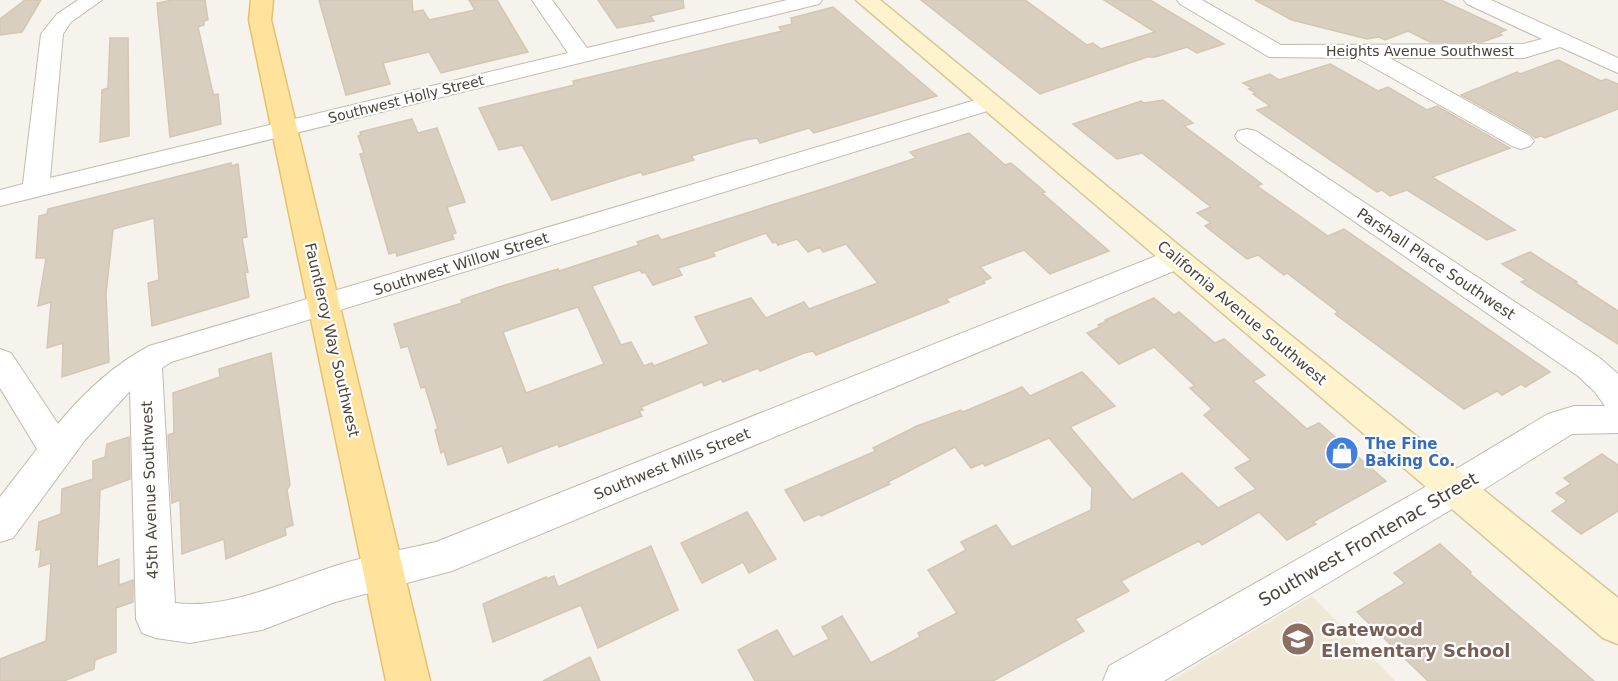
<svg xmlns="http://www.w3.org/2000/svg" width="1618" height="681" viewBox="0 0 1618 681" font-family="'DejaVu Sans',sans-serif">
<rect width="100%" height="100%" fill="#f6f3ec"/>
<!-- education -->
<polygon fill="#efe8d6" points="1312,596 1395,681 1171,681"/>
<!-- building -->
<g fill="#d8cfc1" stroke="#d3c7b4" stroke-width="1.5" fill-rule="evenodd">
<polygon points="25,0 41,0 22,32 0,35 0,19"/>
<polygon points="173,0 205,0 208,20 204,21 204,25 198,27 212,89 214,95 218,94 221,124 170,137 157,3"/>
<polygon points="319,0 412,0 413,12 423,10 429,20 475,10 469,0 497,0 528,52 441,73 429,52 383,63 390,84 346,95"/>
<polygon points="598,0 683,0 684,8 650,16 654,21 617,28"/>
<polygon points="921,0 1025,0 1087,45 1093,43 1101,49 1155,32 1104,0 1150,0 1224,44 1197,53 1187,47 1155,57 1147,57 1040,94"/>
<polygon points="1255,0 1441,0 1506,30 1499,33 1502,35 1482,42 1430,42 1408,31 1385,40 1379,37 1367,39 1292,20"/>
<polygon points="833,7 937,96 814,133 809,128 760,143 757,138 745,140 691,156 694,160 643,175 641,172 631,175 552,200 522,145 499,150 479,108 574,85 573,81 782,31 779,27 792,24 791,18"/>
<polygon points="110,38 128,38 129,136 100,142 102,90 108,88"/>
<polygon points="1558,60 1601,81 1606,79 1618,84 1618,109 1545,138 1541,136 1535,138 1531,134 1461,95 1517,72 1520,74"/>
<polygon points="1330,64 1378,91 1388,87 1427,110 1437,106 1510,148 1432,177 1515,230 1487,240 1407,190 1390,196 1382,190 1377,192 1257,110 1270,106 1253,94 1256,93 1249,89 1252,88 1243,83 1270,74 1279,80"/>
<polygon points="1163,100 1193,123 1184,126 1262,184 1257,186 1328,236 1344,229 1550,372 1525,387 1521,384 1502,395 1497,391 1464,409 1335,314 1338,312 1287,273 1284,275 1258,255 1247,259 1205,226 1211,223 1197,213 1211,207 1142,153 1117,159 1073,124 1141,101 1144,103"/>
<polygon points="412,119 418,133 437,128 465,202 447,207 456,233 452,234 454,239 397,256 396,252 389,254 360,154 364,153 358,136 361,135 360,132"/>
<path d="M969,133L1005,165L1011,163L1045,192L1042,193L1109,251L1050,274L1024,250L980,267L991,278L983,281L985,283L946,299L949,302L816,355L813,351L804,353L760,371L758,368L723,382L721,379L704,386L702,382L641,407L643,410L639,411L642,416L559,447L558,444L508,463L502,446L448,465L444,451L441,453L435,430L438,429L425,387L421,388L408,346L401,348L394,324L462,303L461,300L499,287L558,269L559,271L639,245L637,242L658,235L661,240L829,187L916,158L910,152ZM766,233L773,243L776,242L778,245L797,239L808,252L820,247L823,252L846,244L878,283L809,309L804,302L766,318L751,298L695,317L709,344L654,366L652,363L644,366L631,342L621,345L592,286L640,270L642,273L645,272L653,285L682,275L678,268L715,256L713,252ZM578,307L604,364L526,393L503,332Z"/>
<polygon points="231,163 231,166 238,164 247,237 242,238 248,272 245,273 249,297 152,326 148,283 159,280 154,218 113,229 106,294 109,362 62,377 63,343 47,348 51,302 38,306 46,258 36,258 39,216 47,214 48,209"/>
<polygon points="1530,252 1577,282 1575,283 1618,311 1618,344 1521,282 1526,280 1502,264"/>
<polygon points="1154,298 1174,315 1179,312 1215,343 1224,339 1265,375 1253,381 1307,429 1319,423 1386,481 1313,522 1316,524 1287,540 1259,512 1202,545 1199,541 1191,545 1121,581 1129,591 1075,619 1084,631 993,681 755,681 738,650 777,630 793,657 829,639 822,627 842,616 871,663 920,637 918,633 957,613 928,570 966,550 961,542 996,525 1012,547 1091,510 1092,488 1049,438 985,466 983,463 971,468 955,447 888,482 890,484 821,516 820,514 804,521 785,490 876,451 873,448 917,426 961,410 963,412 1022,387 1030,396 1082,372 1115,406 1070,427 1132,500 1182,473 1218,508 1256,489 1235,468 1251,460 1204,415 1212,409 1190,388 1195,386 1154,347 1119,364 1087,333 1100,327 1098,325 1107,321 1105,320"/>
<polygon points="271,353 290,485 287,490 293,525 285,528 286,535 226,559 224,539 182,554 180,500 172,503 168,435 174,433 173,393 220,377 219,369"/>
<polygon points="129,437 130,479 100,490 97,567 119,559 119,585 133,580 133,602 116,608 116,652 95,660 94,669 64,681 0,681 0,659 46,641 51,563 39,567 41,549 36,550 39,522 61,514 62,489 93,479 93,461 105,457 107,444"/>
<polygon points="1602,454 1618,465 1618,511 1581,534 1552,511 1567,501 1556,493 1571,484 1564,478"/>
<polygon points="747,512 776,559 749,573 743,562 702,583 681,543"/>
<polygon points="1440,544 1471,572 1470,574 1594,681 1428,681 1357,612 1405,583 1394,573"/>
<polygon points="651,546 678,610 598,648 581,605 493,642 483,604 546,577 546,579 554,576 558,587"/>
<polygon points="590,657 600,681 543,681"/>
</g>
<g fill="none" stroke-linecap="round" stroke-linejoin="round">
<defs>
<g id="minor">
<polygon points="78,0 102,0 71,22 63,34 50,178 568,53 532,0 552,0 587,48 787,0 822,0 819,4 0,206 0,190 23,184 41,34 57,14"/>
<polygon points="1177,0 1202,0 1281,45 1523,44 1542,39 1467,4 1464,0 1491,0 1618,58 1618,73 1560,47 1524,58 1390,58 1530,136 1534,141 1530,146 1521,149 1512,146 1357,58 1269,57 1180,4"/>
<path d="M989,96L997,98L1001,103L997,108L171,362L162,368L175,603C225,610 286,582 332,567C365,556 402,550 436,542L1166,252L1176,249L1186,252L1190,259L1186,266L452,571L335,602L262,630L190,643L156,638L142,633L136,619L130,391L85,440L13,538L0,542V497L37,449L0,388V349L11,353L58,424C84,392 114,365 149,346Z"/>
<polygon points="1247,129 1256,131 1600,358 1618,374 1618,433 1572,434 1467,500 1164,681 1103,681 1109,666 1441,478 1548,414 1574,406 1605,406 1595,392 1578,376 1238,141 1235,136 1238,131"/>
</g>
<polygon id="secondary" points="856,0 880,0 1187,252 1618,598 1618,644 1603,638"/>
<polygon id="primary" points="251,0 273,0 271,20 430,681 386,681 249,20"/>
</defs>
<!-- minor casing -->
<use href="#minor" stroke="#c2bbae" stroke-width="2"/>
<!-- secondary casing -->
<use href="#secondary" stroke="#d6c79b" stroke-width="3"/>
<!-- primary casing -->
<use href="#primary" stroke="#e6c16a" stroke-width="3"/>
<!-- minor -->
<use href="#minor" fill="#fff" fill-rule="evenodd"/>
<!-- secondary -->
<use href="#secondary" fill="#fff3cd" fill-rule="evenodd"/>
<!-- primary -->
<use href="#primary" fill="#ffe39c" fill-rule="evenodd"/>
</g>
<!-- icons -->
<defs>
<symbol id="shop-disc" viewBox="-11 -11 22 22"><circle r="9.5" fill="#3f7fe0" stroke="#fff"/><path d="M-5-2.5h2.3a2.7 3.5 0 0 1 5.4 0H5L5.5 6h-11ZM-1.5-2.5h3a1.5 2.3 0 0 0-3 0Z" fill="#fff"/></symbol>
<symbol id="school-disc" viewBox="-11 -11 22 22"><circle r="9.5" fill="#8d6e63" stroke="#fff"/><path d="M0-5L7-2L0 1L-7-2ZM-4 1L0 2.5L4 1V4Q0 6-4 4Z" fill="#fff"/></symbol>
</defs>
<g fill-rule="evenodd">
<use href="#shop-disc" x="1323" y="434" width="38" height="38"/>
<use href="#school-disc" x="1279" y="620" width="38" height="38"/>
</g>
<g text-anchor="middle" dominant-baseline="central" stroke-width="4.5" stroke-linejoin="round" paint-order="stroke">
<!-- far-street labels -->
<g font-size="14" fill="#4b4439" stroke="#fff">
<text x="1420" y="51">Heights Avenue Southwest</text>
<text transform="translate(406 99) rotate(-14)">Southwest Holly Street</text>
</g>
<!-- street labels -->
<g font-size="15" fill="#4b4439" stroke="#fff">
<text transform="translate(461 264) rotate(-17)">Southwest Willow Street</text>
<text transform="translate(1436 264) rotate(34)">Parshall Place Southwest</text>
<text transform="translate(1242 313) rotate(40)">California Avenue Southwest</text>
<text transform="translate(332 340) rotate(77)">Fauntleroy Way Southwest</text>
<text transform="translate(672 464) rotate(-22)">Southwest Mills Street</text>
<text transform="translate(150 490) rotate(-92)">45th Avenue Southwest</text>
</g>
<!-- shop labels -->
<g font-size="15" font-weight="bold" fill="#366cbe" stroke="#fff" text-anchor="start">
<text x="1365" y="444">The Fine<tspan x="1365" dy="17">Baking Co.</tspan></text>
</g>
<!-- near-street labels -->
<g font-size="18" fill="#4b4439" stroke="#fff">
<text transform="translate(1368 539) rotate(-30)">Southwest Frontenac Street</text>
</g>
<!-- near-education labels -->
<g font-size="18" font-weight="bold" fill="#785e54" stroke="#fff" text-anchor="start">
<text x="1321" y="629">Gatewood<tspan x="1321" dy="21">Elementary School</tspan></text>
</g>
</g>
</svg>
